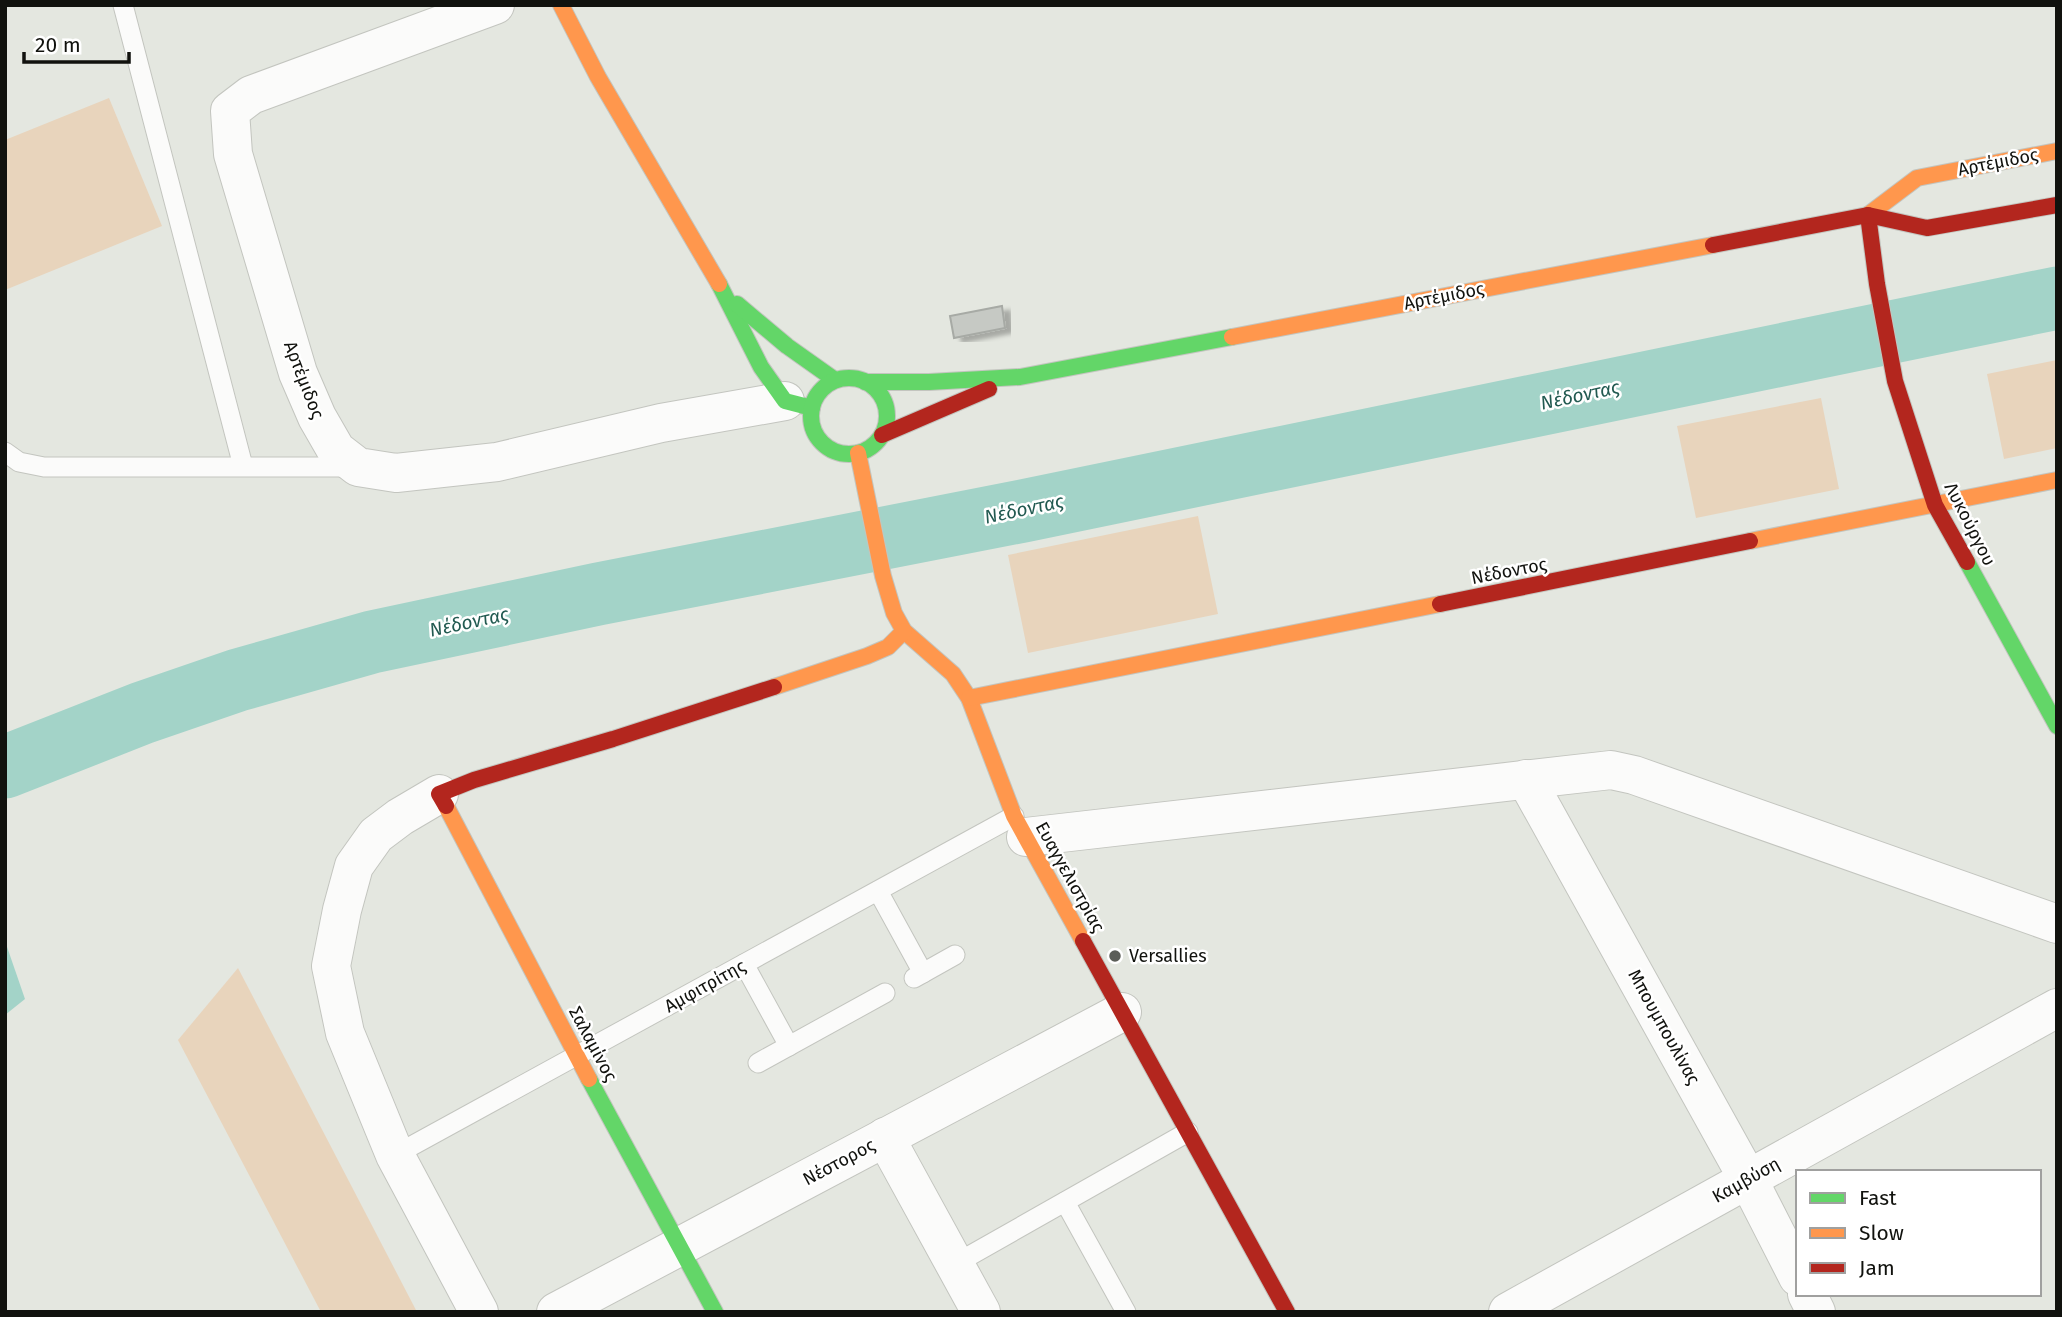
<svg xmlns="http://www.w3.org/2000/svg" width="2062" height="1317" viewBox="0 0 2062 1317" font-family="'Fira Sans',sans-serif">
<defs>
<filter id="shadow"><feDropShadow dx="8" dy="4.5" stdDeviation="2" flood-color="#0004"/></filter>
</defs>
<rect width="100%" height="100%" fill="#e4e7e0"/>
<!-- green -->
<g fill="#e8d4bc">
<polygon points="109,98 162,226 5,290 5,140"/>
<polygon points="2057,360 2057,448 2004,459 1987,374"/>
<polygon points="1821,398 1839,489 1696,518 1677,426"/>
<polygon points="1198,516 1218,614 1028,653 1008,555"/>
<polygon points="238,968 417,1312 321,1312 178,1040"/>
</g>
<!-- water -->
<polygon fill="#a3d3c8" points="5,941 25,999 5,1015"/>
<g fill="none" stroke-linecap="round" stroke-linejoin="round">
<!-- river -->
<polyline stroke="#a3d3c8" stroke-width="63" points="5,767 142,713 238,680 372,642 598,594 1023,511 2057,298"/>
</g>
<!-- building -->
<polygon fill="#c6c9c4" stroke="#a7aaa5" stroke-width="2" filter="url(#shadow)" points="1002,306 1005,328 954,338 950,316"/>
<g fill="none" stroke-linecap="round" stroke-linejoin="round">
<defs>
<g id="lane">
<polyline points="123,5 243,466"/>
<polyline points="5,452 19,462 44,467 350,467"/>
<polyline points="878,891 923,973"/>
<polyline points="744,964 789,1046"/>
<polyline points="914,978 955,955"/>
<polyline points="758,1063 885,993"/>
<polyline points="395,1155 1014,816"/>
<polyline points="1065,1202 1126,1312"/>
<polyline points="955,1264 1188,1132"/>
</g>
<g id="street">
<polyline points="495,5 251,95 230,111 233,154 298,373 317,417 336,450 358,467 396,473 497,462 661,423 785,401"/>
<polyline points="1526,779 1748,1179 1798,1277"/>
<polyline points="439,794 400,817 376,835 354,866 342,910 331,966 345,1033 395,1155 479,1312"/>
<polyline points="1026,837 1611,770 1634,775 2057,924"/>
<polyline points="885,1137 981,1312"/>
<polyline points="1807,1294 1816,1312"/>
<polyline points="556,1312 1122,1012"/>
<polyline points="1508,1312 2057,1008"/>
</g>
<g id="fast">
<polyline points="719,284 761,367 785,401 812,408"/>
<polyline points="737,304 787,346 835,380"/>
<circle cx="849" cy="416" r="38"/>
<polyline points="865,382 929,382 1020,377 1232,337"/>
<polyline points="1967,562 2057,726"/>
<polyline points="589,1079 715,1312"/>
</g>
<g id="slow">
<polyline points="561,5 598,77 719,284"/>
<polyline points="1868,215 1917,178 2057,151"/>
<polyline points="1232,337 1713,245"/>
<polyline points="858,453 883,576 894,613 904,631 953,674 969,698 1014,816 1083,941"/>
<polyline points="1750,541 2057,480"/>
<polyline points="774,687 867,656 888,647 904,631"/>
<polyline points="969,698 1440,604"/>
<polyline points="446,806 589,1079"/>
</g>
<g id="jam">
<polyline points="1868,215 1877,284 1895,381 1935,505 1967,562"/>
<polyline points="1713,245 1868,215 1927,228 2057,205"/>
<polyline points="882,435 989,389"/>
<polyline points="1440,604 1750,541"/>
<polyline points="446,806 439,794 474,780 613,739 774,687"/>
<polyline points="1083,941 1287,1312"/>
</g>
</defs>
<!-- lane casing -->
<use href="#lane" stroke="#c3c5bf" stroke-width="21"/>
<!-- street casing -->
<use href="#street" stroke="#c3c5bf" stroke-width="40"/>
<!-- fast casing -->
<use href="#fast" stroke="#c3c5bf" stroke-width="18"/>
<!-- slow casing -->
<use href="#slow" stroke="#c3c5bf" stroke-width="18"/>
<!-- jam casing -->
<use href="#jam" stroke="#c3c5bf" stroke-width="18"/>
<!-- lane -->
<use href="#lane" stroke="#fbfbfa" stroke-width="19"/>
<!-- street -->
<use href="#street" stroke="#fbfbfa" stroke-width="38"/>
<!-- fast -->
<use href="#fast" stroke="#63d668" stroke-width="16"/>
<!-- slow -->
<use href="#slow" stroke="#ff974d" stroke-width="16"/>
<!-- jam -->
<use href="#jam" stroke="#b3261e" stroke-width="16"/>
</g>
<!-- markers -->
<circle fill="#5b5d58" stroke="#fff" stroke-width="2.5" cx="1115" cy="956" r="7"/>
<g text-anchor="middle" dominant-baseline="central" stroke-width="5" stroke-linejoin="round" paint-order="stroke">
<!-- street labels -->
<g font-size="18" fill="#11120e" stroke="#fff">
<text transform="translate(1998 162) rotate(-11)">Αρτέμιδος</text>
<text transform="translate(1444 296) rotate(-11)">Αρτέμιδος</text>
<text transform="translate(304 380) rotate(69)">Αρτέμιδος</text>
<text transform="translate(1970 524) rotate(63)">Λυκούργου</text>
<text transform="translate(1509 571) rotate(-11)">Νέδοντος</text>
<text transform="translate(1070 877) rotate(61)">Ευαγγελιστρίας</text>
<text transform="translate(705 986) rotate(-29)">Αμφιτρίτης</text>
<text transform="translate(1664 1027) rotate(61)">Μπουμπουλίνας</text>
<text transform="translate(593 1044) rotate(62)">Σαλαμίνος</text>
<text transform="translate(839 1162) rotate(-28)">Νέστορος</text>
<text transform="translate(1746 1180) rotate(-29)">Καμβύση</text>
</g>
<!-- poi labels -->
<g font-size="18" fill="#11120e" stroke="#fff" text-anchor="start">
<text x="1129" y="956">Versallies</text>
</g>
<!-- water labels -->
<g font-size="19" font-style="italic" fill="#225a51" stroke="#fff">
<text transform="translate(1580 395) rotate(-12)">Νέδoντας</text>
<text transform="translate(1024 509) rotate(-12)">Νέδoντας</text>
<text transform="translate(469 622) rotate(-12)">Νέδoντας</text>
</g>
</g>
<!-- border -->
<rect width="2062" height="1317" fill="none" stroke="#11120e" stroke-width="14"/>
<!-- legend -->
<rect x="1796" y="1170" width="245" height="126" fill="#ffffff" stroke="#a0a09f" stroke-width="2"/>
<rect x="1810" y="1193" width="35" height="10" fill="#63d668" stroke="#a0a09f" stroke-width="2"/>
<text x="1859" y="1205" font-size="21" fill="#11120e">Fast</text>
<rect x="1810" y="1228" width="35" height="10" fill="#ff974d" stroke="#a0a09f" stroke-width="2"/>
<text x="1859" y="1240" font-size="21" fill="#11120e">Slow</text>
<rect x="1810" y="1263" width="35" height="10" fill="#b3261e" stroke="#a0a09f" stroke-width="2"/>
<text x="1859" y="1275" font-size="21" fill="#11120e">Jam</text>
<!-- scale -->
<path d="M24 52v10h105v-10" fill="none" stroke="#11120e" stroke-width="3.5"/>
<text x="35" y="52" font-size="21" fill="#11120e" stroke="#ffffff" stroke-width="5" paint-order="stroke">20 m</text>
</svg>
